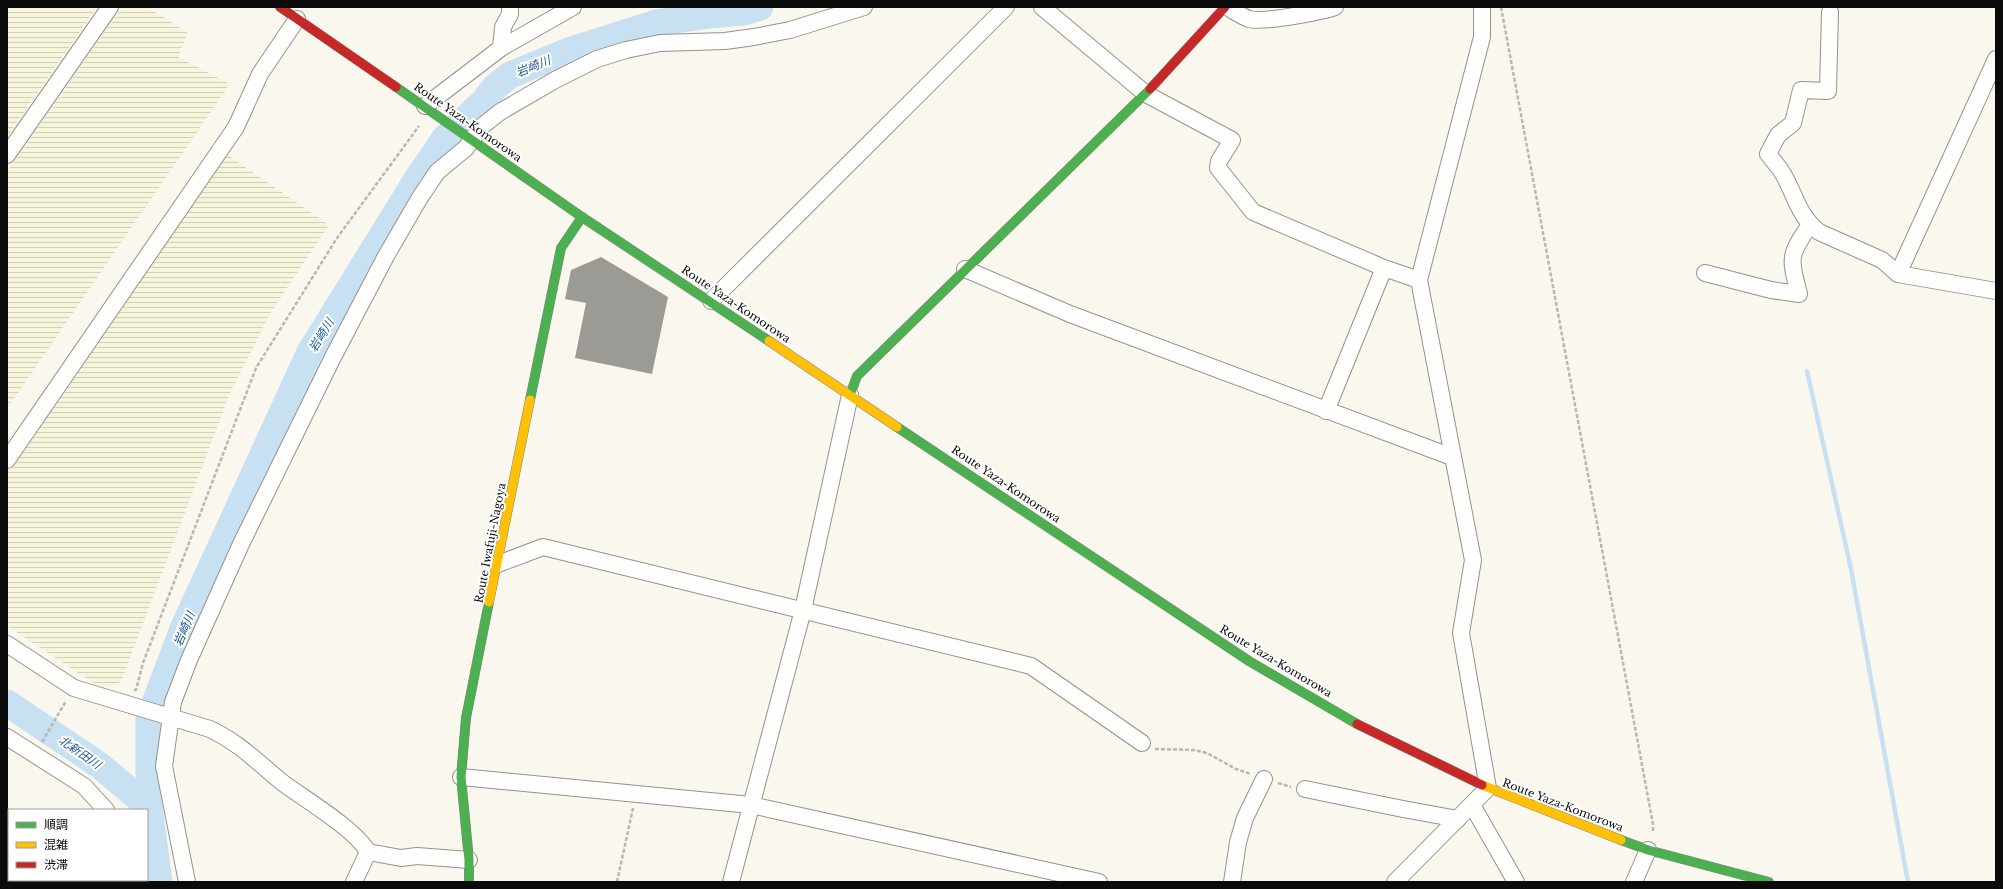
<svg xmlns="http://www.w3.org/2000/svg" width="2003" height="889" viewBox="0 0 2003 889" font-family="'Libre Baskerville','Noto Sans JP',serif">
<defs>
<pattern id="farmland-rules" width="6" height="5" patternUnits="userSpaceOnUse"><rect width="6" height="5" fill="#f6f4db"/><path d="M0 2.5h6" fill="none" stroke="#d2d0bb"/></pattern>
</defs>
<rect width="100%" height="100%" fill="#faf8ee"/>
<!-- farmland -->
<g fill="url(#farmland-rules)">
<polygon points="7,7 97,7 7,137"/>
<polygon points="122,7 147,7 188,33 178,57 230,84 7,409 7,172"/>
<polygon points="225,153 329,225 271,312 230,393 121,682 101,688 7,626 7,472"/>
</g>
<g fill="none" stroke-linecap="round" stroke-linejoin="round">
<!-- stream -->
<polyline stroke="#c7e0f2" stroke-width="4.5" points="1807,371 1851,569 1908,882"/>
<!-- river -->
<g stroke="#c7e0f2" stroke-width="27">
<polyline points="7,703 99,765 149,807"/>
<polyline points="159,882 149,807 149,719 183,629 310,352 419,176 445,138 484,101 495,87 510,75 571,50 656,23 710,15 744,12 760,7"/>
</g>
</g>
<!-- building -->
<polygon fill="#9c9a95" points="601,257 668,297 652,374 575,358 586,303 565,299 571,270"/>
<g fill="none" stroke-linecap="round" stroke-linejoin="round">
<defs>
<g id="street">
<polyline points="1042,7 1146,94 1232,140 1219,161 1218,168 1253,212 1384,268 1419,280"/>
<path d="M1227,7C1234,11 1241,16 1249,19C1262,23 1321,12 1335,7"/>
<path d="M1830,12L1828,91L1801,90L1793,123L1778,135L1768,154C1772,159 1776,164 1780,169C1795,191 1796,214 1819,232L1882,260L1898,274L1996,291"/>
<polyline points="501,48 573,7"/>
<polyline points="425,106 501,48 503,27 510,14 510,7"/>
<polyline points="7,155 110,7"/>
<polyline points="965,269 1070,314 1452,457"/>
<path d="M1705,273L1771,290L1799,294C1790,258 1788,256 1810,225"/>
<polyline points="1898,274 1996,59"/>
<polyline points="711,301 1006,7"/>
<polyline points="1326,411 1384,268"/>
<polyline points="7,460 236,127 260,74 297,19"/>
<polyline points="498,564 543,547 1031,666 1142,743"/>
<path d="M7,644L74,688L210,729C241,744 257,762 283,783C306,800 355,829 368,852L401,858L417,856L469,860"/>
<polyline points="7,737 84,786 106,810"/>
<polyline points="461,777 751,805 1099,882"/>
<polyline points="1305,789 1403,809 1458,819"/>
<polyline points="1472,805 1516,882"/>
<polyline points="138,880 139,882"/>
<polyline points="187,882 164,766 173,702 189,660 241,544 333,357 386,256 419,199 437,172 466,148 481,127 500,112 555,80 597,59 626,50 660,43 725,41 754,37 790,30 864,7"/>
<polyline points="354,882 368,852"/>
<polyline points="731,882 803,610 850,395"/>
<polyline points="1232,882 1238,842 1245,818 1264,779"/>
<polyline points="1395,882 1488,788 1461,633 1473,560 1419,280 1482,37 1482,7"/>
<polyline points="1634,882 1648,850"/>
</g>
<g id="fast">
<polyline points="396,87 582,217 769,341"/>
<polyline points="850,395 857,376 1150,89"/>
<polyline points="530,400 561,248 582,217"/>
<polyline points="897,427 1249,661 1357,724"/>
<polyline points="1621,840 1648,850 1769,882"/>
<polyline points="469,882 469,860 461,777 466,718 489,602"/>
</g>
<g id="slow">
<polyline points="769,341 897,427"/>
<polyline points="489,602 530,400"/>
<polyline points="1482,785 1621,840"/>
</g>
<g id="jam">
<polyline points="280,7 396,87"/>
<polyline points="1150,89 1225,7"/>
<polyline points="1357,724 1482,785"/>
</g>
</defs>
<!-- street casing -->
<use href="#street" stroke="#93928d" stroke-width="18"/>
<!-- fast casing -->
<use href="#fast" stroke="#898884" stroke-width="10"/>
<!-- slow casing -->
<use href="#slow" stroke="#898884" stroke-width="10"/>
<!-- jam casing -->
<use href="#jam" stroke="#898884" stroke-width="10"/>
<!-- path -->
<g stroke="#b7b7b5" stroke-width="2.5" stroke-dasharray="4 2" stroke-linecap="butt">
<polyline points="1501,7 1653,824 1653,832"/>
<polyline points="134,690 136,690 143,663 256,368 337,238 419,126"/>
<polyline points="42,742 66,701"/>
<polyline points="1155,749 1194,750 1207,753 1236,769 1251,774"/>
<polyline points="1278,783 1291,787"/>
<polyline points="617,882 633,808"/>
</g>
<!-- street -->
<use href="#street" stroke="#fefefc" stroke-width="16"/>
<!-- fast -->
<use href="#fast" stroke="#4caf50" stroke-width="9"/>
<!-- slow -->
<use href="#slow" stroke="#ffc107" stroke-width="9"/>
<!-- jam -->
<use href="#jam" stroke="#c62828" stroke-width="9"/>
</g>
<g text-anchor="middle" dominant-baseline="central" stroke-width="4" stroke-linejoin="round" paint-order="stroke">
<!-- street labels -->
<g font-size="11" fill="#0b0b0b" stroke="#fff">
<text transform="translate(468 122) rotate(35)">Route Yaza-Komorowa</text>
<text transform="translate(736 304) rotate(34)">Route Yaza-Komorowa</text>
<text transform="translate(1006 484) rotate(34)">Route Yaza-Komorowa</text>
<text transform="translate(490 543) rotate(-79)">Route Iwafuji-Nagoya</text>
<text transform="translate(1276 661) rotate(31)">Route Yaza-Komorowa</text>
<text transform="translate(1563 805) rotate(21)">Route Yaza-Komorowa</text>
</g>
<!-- water labels -->
<g font-size="12" font-style="italic" fill="#1a5996" stroke="#fff">
<text transform="translate(533 66) rotate(-22)">岩崎川</text>
<text transform="translate(321 335) rotate(-58)">岩崎川</text>
<text transform="translate(184 629) rotate(-67)">岩崎川</text>
<text transform="translate(80 752) rotate(35)">北新田川</text>
</g>
</g>
<!-- border -->
<rect width="2003" height="889" fill="none" stroke="#0b0b0b" stroke-width="16"/>
<!-- legend -->
<rect x="8" y="809" width="140" height="72" fill="#ffffff" stroke="#9d9d9d"/>
<rect x="16" y="822" width="20" height="6" fill="#4caf50" stroke="#9d9d9d"/>
<text x="44" y="829" font-size="12" fill="#0b0b0b">順調</text>
<rect x="16" y="842" width="20" height="6" fill="#ffc107" stroke="#9d9d9d"/>
<text x="44" y="849" font-size="12" fill="#0b0b0b">混雑</text>
<rect x="16" y="862" width="20" height="6" fill="#c62828" stroke="#9d9d9d"/>
<text x="44" y="869" font-size="12" fill="#0b0b0b">渋滞</text>
</svg>
